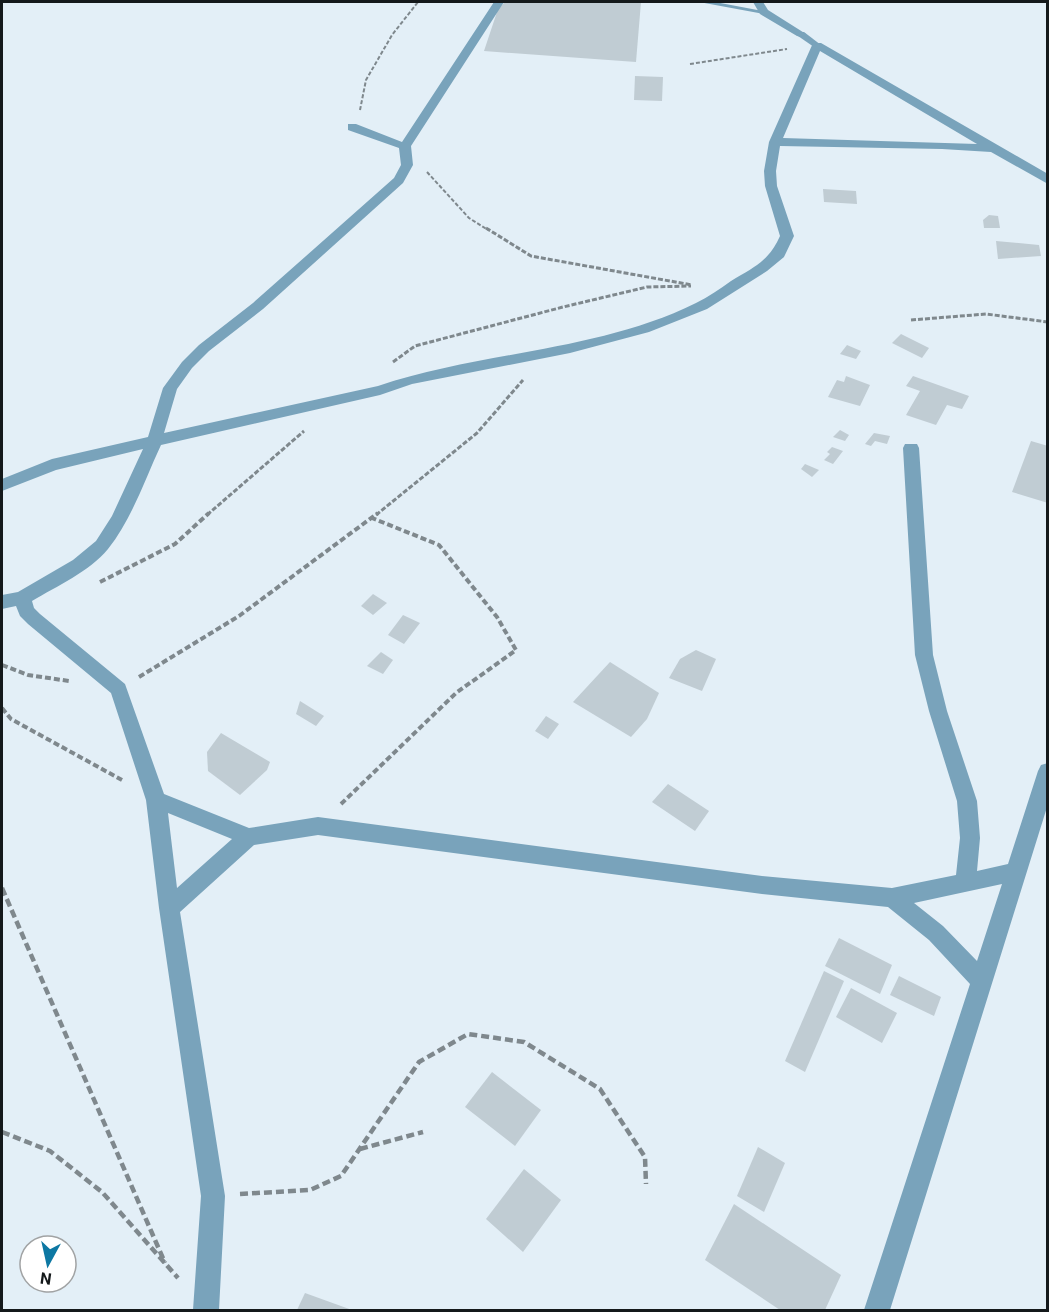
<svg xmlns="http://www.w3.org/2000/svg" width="1049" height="1312" viewBox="0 0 1049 1312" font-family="Roboto,sans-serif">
<rect width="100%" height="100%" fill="#e3eff7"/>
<!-- building -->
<g fill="#c0ccd3">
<polygon points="505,2 641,2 636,62 484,51 498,9"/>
<polygon points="635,76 663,77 662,101 634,100"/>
<polygon points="823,189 856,191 857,204 824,202"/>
<polygon points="989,215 998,216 1000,228 984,228 983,220"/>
<polygon points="996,241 1039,245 1041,256 998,259"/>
<polygon points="901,334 929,348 922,358 892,343"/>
<polygon points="847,345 861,351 856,359 840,354"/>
<polygon points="846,376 870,385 860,406 828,397 837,380 844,382"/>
<polygon points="913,376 969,396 962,409 947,405 936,425 906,415 920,391 906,386"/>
<polygon points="840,430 849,435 845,441 833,437"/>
<polygon points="874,433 890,436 887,444 875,441 871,446 865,444"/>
<polygon points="1031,441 1048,446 1048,503 1012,492"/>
<polygon points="832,447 843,451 833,464 824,460 830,454 827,452"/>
<polygon points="805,464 819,470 812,477 801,469"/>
<polygon points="373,594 387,603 373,615 361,606"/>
<polygon points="403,615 420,623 404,644 388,635"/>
<polygon points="696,650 716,659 702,691 669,678 680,659"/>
<polygon points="381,652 393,660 383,674 367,666"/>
<polygon points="610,662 659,693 647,719 631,737 573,702"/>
<polygon points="300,701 324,716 316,726 296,714"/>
<polygon points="546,716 559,724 548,739 535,731"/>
<polygon points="221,733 270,762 267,770 240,795 208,771 207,752"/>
<polygon points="668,784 709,811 695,831 652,802"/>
<polygon points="839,938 892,965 880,994 825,966"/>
<polygon points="824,971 844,981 805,1072 785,1061"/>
<polygon points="899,976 941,997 934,1016 890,995"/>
<polygon points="851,988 897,1013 882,1043 836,1017"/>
<polygon points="492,1072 541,1110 515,1146 465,1107"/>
<polygon points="758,1147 785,1163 764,1212 737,1196"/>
<polygon points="524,1169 561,1200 523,1252 486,1219"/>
<polygon points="734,1204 841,1275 825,1310 780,1310 705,1260"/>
<polygon points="305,1293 352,1310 297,1310"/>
</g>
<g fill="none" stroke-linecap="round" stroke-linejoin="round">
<!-- path-far3 -->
<g stroke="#7f888d" stroke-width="2" stroke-dasharray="4 2" stroke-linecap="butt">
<polyline points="690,64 787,49"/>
<polyline points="360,110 366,80 392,35 418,2"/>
<polyline points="427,172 469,218 488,230"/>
</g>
<!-- path-far2 -->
<g stroke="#7f888d" stroke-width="3" stroke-dasharray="5 2" stroke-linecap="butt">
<polyline points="486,228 531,256 692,285"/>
<polyline points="911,320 986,314 1048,322"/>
<polyline points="393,362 415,346 563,307 647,287 691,286"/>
<polyline points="207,515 304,431"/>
<polyline points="376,515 477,433 523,380"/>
</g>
<!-- path-far1 -->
<g stroke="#7f888d" stroke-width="4" stroke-dasharray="6 3" stroke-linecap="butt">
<polyline points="100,582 175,544 209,513"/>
<polyline points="2,665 28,675 69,681"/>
<polyline points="139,677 239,616 378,513"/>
<polyline points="2,708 11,719 122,780"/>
<polyline points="341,804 456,693 516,650 497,617 439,545 372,518"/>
</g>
<!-- path -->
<g stroke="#7f888d" stroke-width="4.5" stroke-dasharray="8 4" stroke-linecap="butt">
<polyline points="2,888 165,1263"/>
<polyline points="2,1132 50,1151 102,1192 178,1278"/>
<polyline points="360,1149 423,1132"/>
<polyline points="240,1194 310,1190 341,1176 419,1062 468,1034 524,1042 600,1089 645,1157 646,1184"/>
</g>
<!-- lane -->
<g fill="#79a3bb" fill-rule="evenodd">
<polygon points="699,2 715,2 768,12 764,14"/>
<polygon points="798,32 804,32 821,45 814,47 798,36"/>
</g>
<!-- street -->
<g fill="#79a3bb" fill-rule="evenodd">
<path d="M494,2H504L411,146L413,165L403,183L263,309L209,351L192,368L177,389L164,433L378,386C482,351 597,352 696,303C708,297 720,289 731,281C754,267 769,261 780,236L765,186L764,171L769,142L813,43H821L1048,174V184L991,152L942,149L780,146L776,171L777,186L794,236L784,257L767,271L707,309L649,332L570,353L412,384L380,395L161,445C145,479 132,519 108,549C89,572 57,586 32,601L34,608L40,614L125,684L164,794L249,828L318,817L762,876L892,888L956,875L960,838L957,801L929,711L915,655L903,448L905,444H917L919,448L933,655L947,711L977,801L980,838L977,871L1008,864L1038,771L1041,765L1048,763V804L890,1310H864L970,984L929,940L888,907L762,894L318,835L254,845L180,912L225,1196L219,1310H193L201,1196L159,908L146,800L111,693L28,624L20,616L16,606L2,609V595L18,592L73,560L96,541L112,516L143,449L56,470L2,491V479L52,459L148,437L163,388L182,362L199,345L253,303L394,178L401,165L399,148L348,130V124H356L402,142ZM820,51L977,144L783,138ZM168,813L232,839L177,888ZM1002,884L977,961L943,926L914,903Z"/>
<polygon points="753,2 763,2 768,10 806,34 801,37 797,36 760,14"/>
</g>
</g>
<!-- border -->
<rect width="1049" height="1312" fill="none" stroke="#14191b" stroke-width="6"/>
<!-- north arrow -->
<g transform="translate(48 1264) rotate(188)"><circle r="28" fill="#ffffff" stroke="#a1a3a4" stroke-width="1.5"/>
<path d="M0-4.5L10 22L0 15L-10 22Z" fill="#0d78a3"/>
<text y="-9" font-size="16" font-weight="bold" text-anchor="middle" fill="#14191b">N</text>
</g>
</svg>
